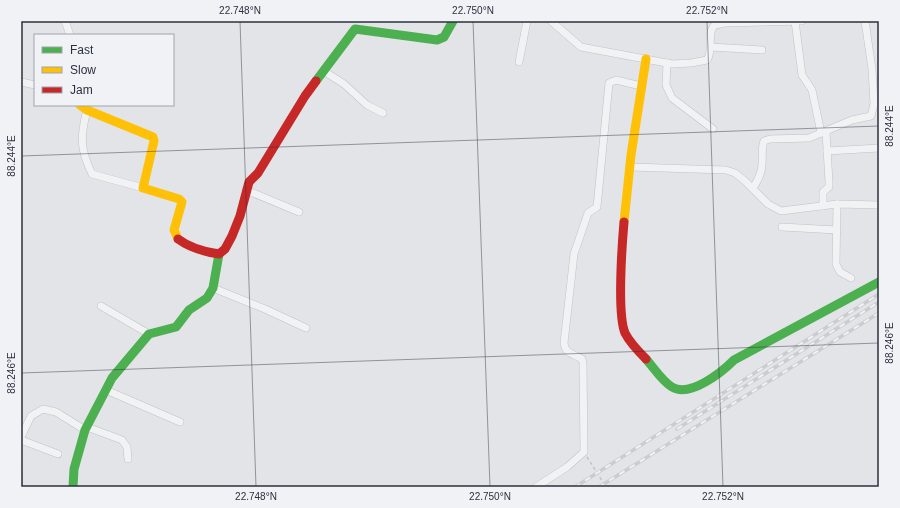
<svg xmlns="http://www.w3.org/2000/svg" width="900" height="508" viewBox="0 0 900 508" font-family="Helvetica,sans-serif">
<rect width="100%" height="100%" fill="#e2e4e7"/>
<g fill="none" stroke-linecap="round" stroke-linejoin="round">
<defs>
<g id="street">
<polyline points="65,21 70,35"/>
<path d="M551,21L581,47L672,64L691,63L707,60C714,50 706,32 715,25L725,23L802,21"/>
<polyline points="795,21 802,75 812,90 821,133"/>
<polyline points="711,47 762,50"/>
<polyline points="519,62 527,21"/>
<polyline points="667,63 666,85 672,98 713,129"/>
<polyline points="325,72 344,84 367,105 383,113"/>
<polyline points="21,82 35,85"/>
<path d="M87,110C80,137 80,149 92,174L143,188"/>
<polyline points="827,151 879,148"/>
<polyline points="630,167 726,170 735,173 745,181 768,204 781,211 837,204 879,205"/>
<path d="M753,188C758,180 762,173 762,164C763,156 761,149 764,141L770,139L809,138L852,120L871,116L874,104L872,69L865,21"/>
<polyline points="246,190 299,212"/>
<polyline points="837,204 836,264 840,272 851,278"/>
<polyline points="823,206 823,192 829,187 829,182 826,132"/>
<polyline points="782,227 837,230"/>
<polyline points="213,288 265,309 306,328"/>
<polyline points="101,306 149,334"/>
<polyline points="106,390 180,422"/>
<polyline points="87,427 122,440 127,447 128,459"/>
<polyline points="21,437 31,416 43,409 56,412 85,430"/>
<polyline points="21,440 58,454"/>
<path d="M536,487L567,467L584,452L583,363L582,359C574,354 565,354 564,343L574,254L588,213L597,207L609,83L616,80L641,86"/>
</g>
</defs>
<!-- street casing -->
<use href="#street" stroke="#c1c2c5" stroke-width="8"/>
<!-- path -->
<polyline stroke="#c1c2c6" stroke-width="1.5" stroke-dasharray="3 3" stroke-linecap="butt" points="587,457 606,487"/>
<!-- street -->
<use href="#street" stroke="#f1f2f4" stroke-width="7"/>
<!-- fast -->
<g stroke="#4caf50" stroke-width="9">
<polyline points="316,81 355,29 437,40 444,37 453,21"/>
<path d="M646,359C654,368 662,381 672,387C690,398 722,372 734,360L879,282"/>
<polyline points="73,487 74,469 85,430 112,378 149,334 176,327 189,310 207,298 213,288 219,254"/>
</g>
<!-- slow -->
<g stroke="#ffc107" stroke-width="9">
<polyline points="80,105 87,110 153,137 154,141 143,188 179,199 182,202 174,230 178,239"/>
<polyline points="624,222 631,155 646,59"/>
</g>
<!-- jam -->
<g stroke="#c62828" stroke-width="9">
<path d="M624,222C622,245 617,314 625,333C630,343 638,351 646,359"/>
<path d="M178,239C190,248 205,252 219,254L225,249L232,236L240,216L249,182L258,173L305,96L316,81"/>
</g>
<defs>
<g id="rail">
<polyline points="677,429 879,302"/>
<polyline points="575,487 879,294"/>
<polyline points="599,487 879,313"/>
</g>
</defs>
<!-- rail casing -->
<use href="#rail" stroke="#cbccce" stroke-width="3.5"/>
<!-- rail -->
<use href="#rail" stroke="#f0f2f6" stroke-width="2" stroke-dasharray="6" stroke-linecap="butt"/>
</g>
<!-- ticks -->
<path fill="none" stroke="#2b303e" stroke-width="1" stroke-opacity="0.45" d="M240,21L256,487M473,21L490,487M707,21L723,487M21,156L879,126M21,373L879,343M21,452L22,487"/>
<!-- border -->
<rect width="900" height="508" fill="none" stroke="#f0f2f6" stroke-width="44"/>
<!-- legend -->
<rect x="34" y="34" width="140" height="72" fill="#f0f2f6" stroke="#a1a4ac"/>
<rect x="42" y="47" width="20" height="6" fill="#4caf50" stroke="#a1a4ac"/>
<text x="70" y="54" font-size="12" fill="#2b303e">Fast</text>
<rect x="42" y="67" width="20" height="6" fill="#ffc107" stroke="#a1a4ac"/>
<text x="70" y="74" font-size="12" fill="#2b303e">Slow</text>
<rect x="42" y="87" width="20" height="6" fill="#c62828" stroke="#a1a4ac"/>
<text x="70" y="94" font-size="12" fill="#2b303e">Jam</text>
<rect x="22" y="22" width="856" height="464" fill="none" stroke="#2b303e" stroke-width="1.5"/>
<g font-size="10" text-anchor="middle" fill="#2b303e">
<text x="240" y="14">22.748°N</text>
<text x="473" y="14">22.750°N</text>
<text x="707" y="14">22.752°N</text>
<text transform="translate(889 126) rotate(-90)" y="4">88.244°E</text>
<text transform="translate(11 156) rotate(-90)" y="4">88.244°E</text>
<text transform="translate(889 343) rotate(-90)" y="4">88.246°E</text>
<text transform="translate(11 373) rotate(-90)" y="4">88.246°E</text>
<text x="256" y="500">22.748°N</text>
<text x="490" y="500">22.750°N</text>
<text x="723" y="500">22.752°N</text>
</g>
</svg>
